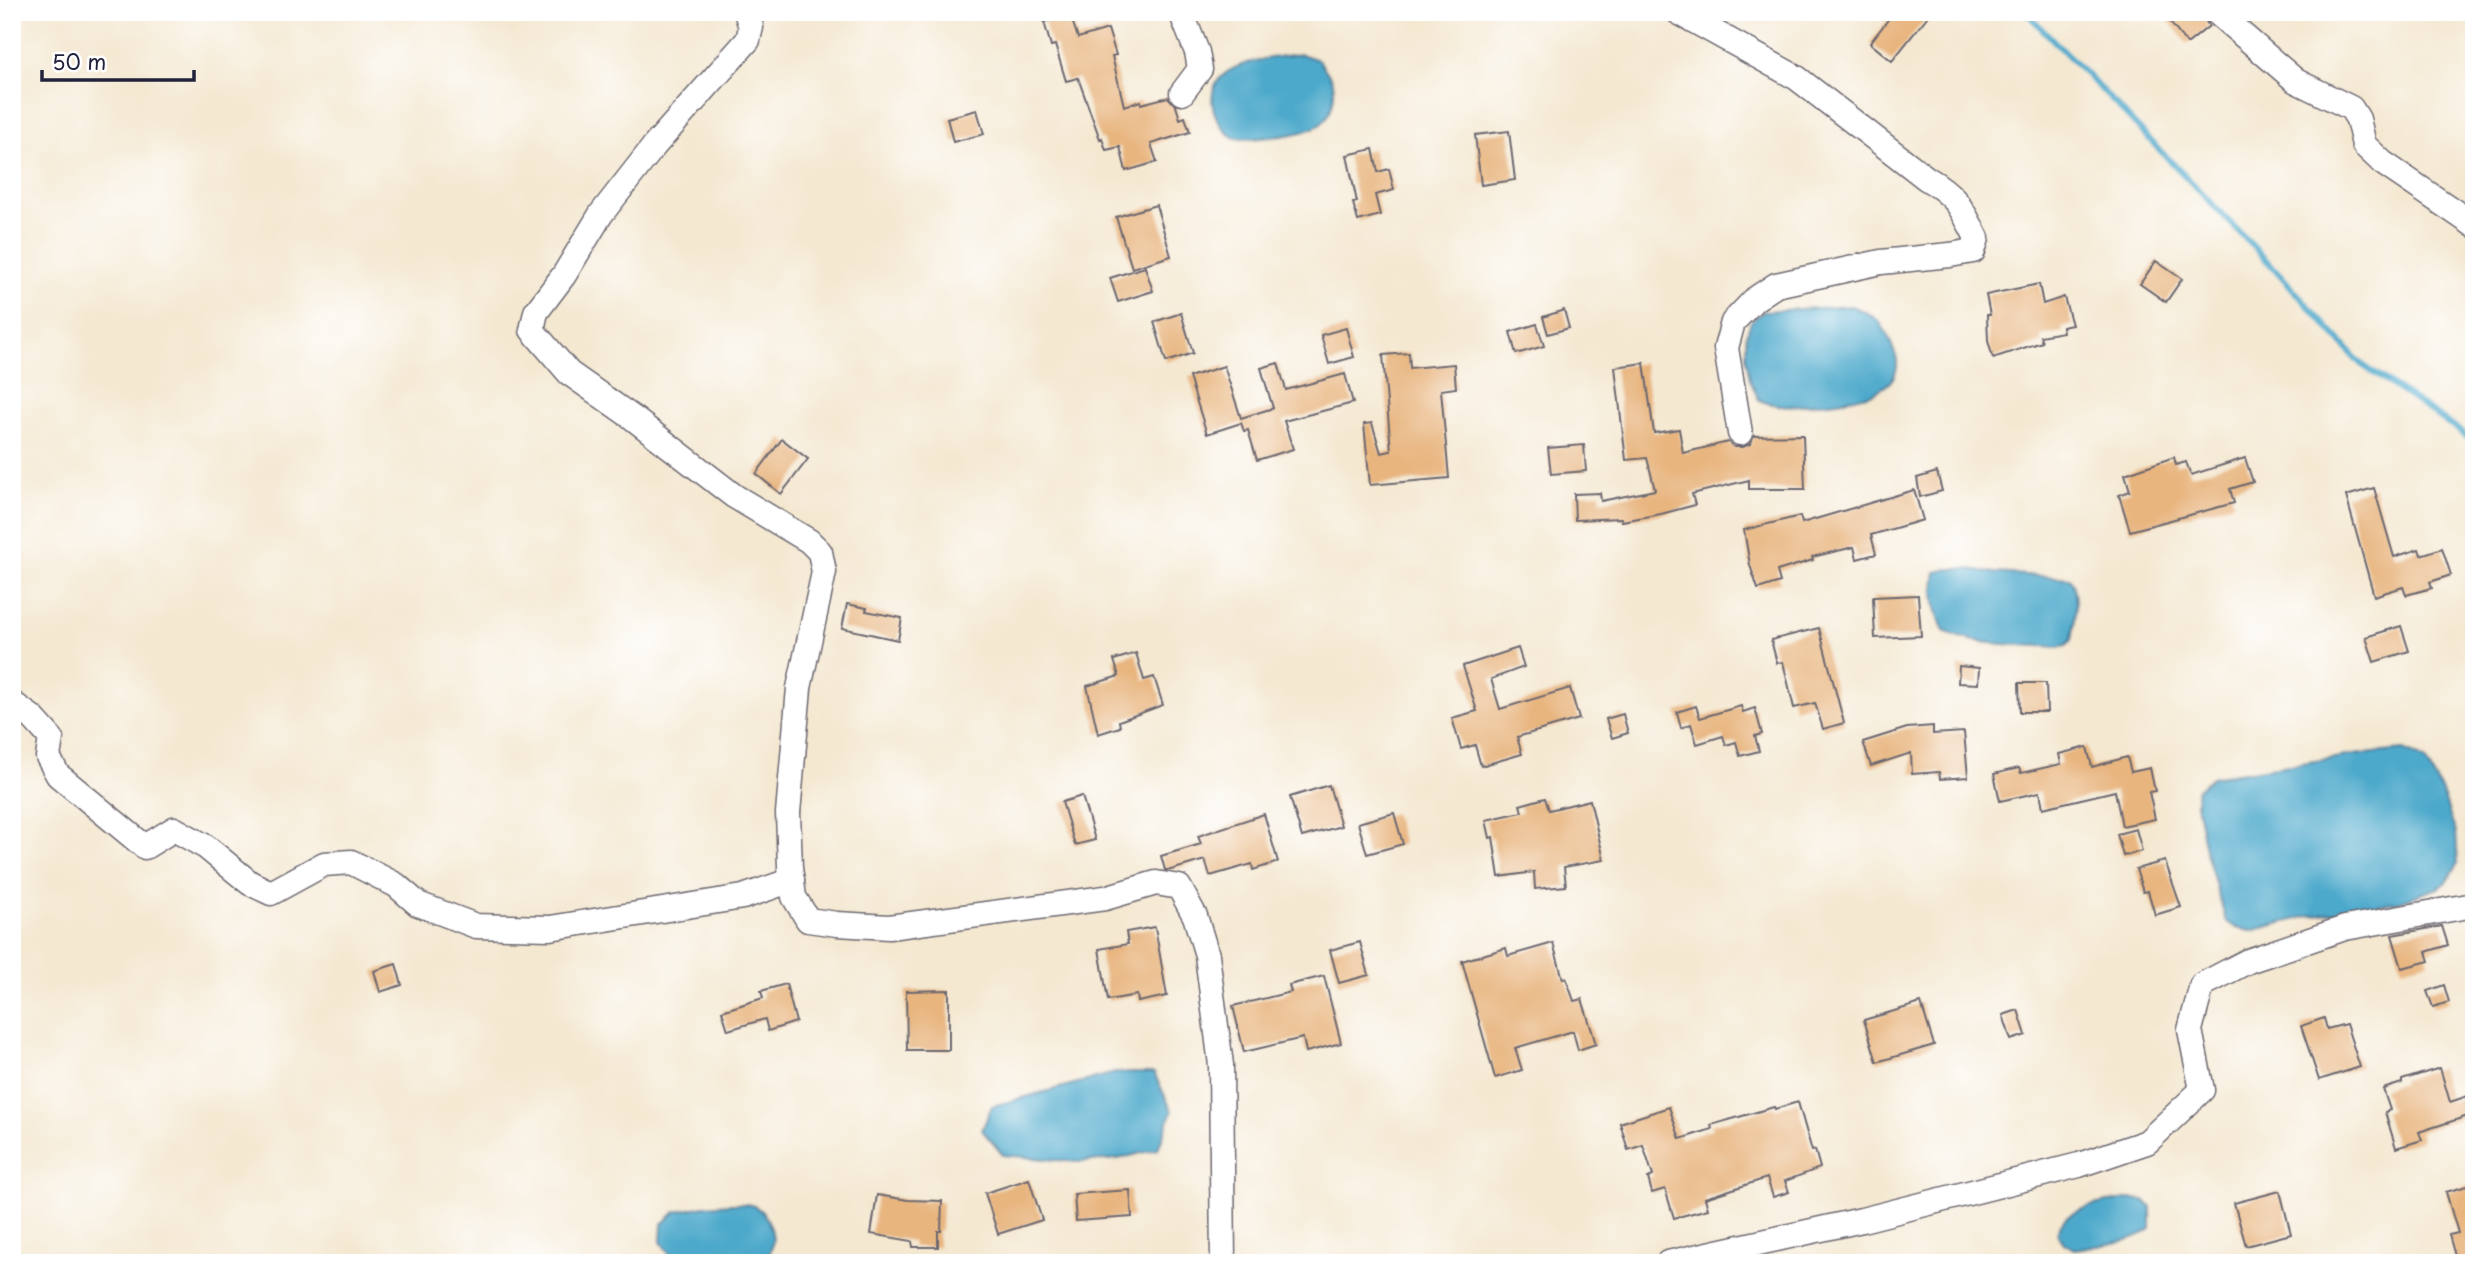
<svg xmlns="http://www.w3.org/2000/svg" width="2486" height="1275" viewBox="0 0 2486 1275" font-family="'Playpen Sans',sans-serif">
<rect width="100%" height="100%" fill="#fff"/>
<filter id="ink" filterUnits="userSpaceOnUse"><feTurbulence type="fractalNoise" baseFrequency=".0143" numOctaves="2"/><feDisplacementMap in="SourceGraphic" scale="14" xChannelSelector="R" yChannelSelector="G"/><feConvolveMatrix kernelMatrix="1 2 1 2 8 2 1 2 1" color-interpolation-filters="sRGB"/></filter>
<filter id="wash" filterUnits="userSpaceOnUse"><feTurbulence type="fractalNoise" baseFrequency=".00686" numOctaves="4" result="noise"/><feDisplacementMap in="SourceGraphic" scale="28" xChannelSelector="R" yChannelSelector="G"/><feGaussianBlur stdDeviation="1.57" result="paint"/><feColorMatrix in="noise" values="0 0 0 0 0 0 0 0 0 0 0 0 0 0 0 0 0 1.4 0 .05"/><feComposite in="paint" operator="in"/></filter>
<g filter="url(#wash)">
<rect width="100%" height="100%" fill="#f4e8d1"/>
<!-- water -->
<g fill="#4da9cb" stroke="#386683" stroke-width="2">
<path d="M1301,54L1319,60C1323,67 1330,75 1333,83C1336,94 1332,115 1322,123C1311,132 1285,136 1271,137C1261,138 1243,141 1233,137C1224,132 1214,116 1213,106C1205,61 1270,58 1301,54Z"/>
<path d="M1852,306C1876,316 1883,321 1892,346C1893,350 1897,357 1897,361C1899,395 1852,399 1829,402C1804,404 1783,410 1759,400L1750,380L1746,358V337L1751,321L1764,311Z"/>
<path d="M1949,569H1970L1995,573L2070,578C2080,594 2075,622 2072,640L2066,645L2057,647C2021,644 1977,647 1944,631C1935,611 1932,594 1936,572Z"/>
<polygon points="2404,750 2425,760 2442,792 2456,833 2458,864 2447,881 2438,888 2398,902 2309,916 2251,931 2236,928 2226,921 2204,845 2196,803 2197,790 2212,777 2353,755"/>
<polygon points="1115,1073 1154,1073 1172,1111 1158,1149 1118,1159 1078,1162 1003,1155 982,1130 992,1106"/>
<path d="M2128,1199L2144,1200L2151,1208V1229C2129,1244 2100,1245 2074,1249L2064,1243L2057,1233C2059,1228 2062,1221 2066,1218C2082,1206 2109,1201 2128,1199Z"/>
<path d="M731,1204C738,1204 748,1203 754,1206C774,1216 781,1253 759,1263L675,1261L661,1242L662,1224L675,1212L704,1206Z"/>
</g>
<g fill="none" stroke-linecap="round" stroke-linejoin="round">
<!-- stream -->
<polyline stroke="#4da9cb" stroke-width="6" points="2026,12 2275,269 2361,364 2474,441"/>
</g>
<g id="blocks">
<!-- building -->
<g fill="#e8b57f">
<polygon points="1894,12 1931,12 1892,61 1870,43"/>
<polygon points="2162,12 2199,12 2209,26 2187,44"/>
<polygon points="1070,14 1078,38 1108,29 1116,55 1112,56 1124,106 1141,101 1141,104 1168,97 1176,106 1180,119 1185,117 1190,132 1151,144 1157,162 1126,171 1120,147 1106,150 1102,138 1100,139 1078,78 1066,81 1055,45 1051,46 1044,22"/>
<polygon points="977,110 984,134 953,142 947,118"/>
<polygon points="1509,131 1515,180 1481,185 1475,135"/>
<polygon points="1373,149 1378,172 1389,169 1394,190 1375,195 1380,215 1358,221 1353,203 1357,202 1347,155"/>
<polygon points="1156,205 1171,256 1132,268 1116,217"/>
<polygon points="2156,261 2182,279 2166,302 2140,284"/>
<polygon points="1145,267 1153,291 1118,302 1110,278"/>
<polygon points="2039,284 2043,304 2064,297 2072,325 2062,327 2063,332 2040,336 2042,342 1993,358 1988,341 1987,315 1990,315 1986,295"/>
<polygon points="1564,310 1569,328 1548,334 1543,317"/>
<polygon points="1181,313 1193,353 1166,362 1154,322"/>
<polygon points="1537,324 1544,346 1516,354 1510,332"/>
<polygon points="1346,328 1354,357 1329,364 1321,335"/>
<polygon points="1409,353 1410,368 1454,364 1456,388 1441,390 1449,478 1370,485 1364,424 1372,423 1381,453 1391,451 1383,355"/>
<polygon points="1278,363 1286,390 1345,374 1353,403 1284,421 1293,449 1257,460 1248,430 1244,431 1241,423 1207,434 1189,377 1224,366 1241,418 1273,408 1261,368"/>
<polygon points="1644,363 1654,433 1679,429 1683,453 1728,442 1734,447 1743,447 1750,444 1754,436 1803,435 1805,489 1749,489 1749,480 1692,494 1695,505 1661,514 1622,521 1621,518 1575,520 1574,494 1600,493 1601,501 1655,490 1647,458 1626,460 1615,367"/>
<polygon points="782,439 808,459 781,494 756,474"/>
<polygon points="1584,445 1586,471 1551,474 1548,448"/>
<polygon points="2174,457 2176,465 2186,462 2191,475 2245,458 2253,482 2230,489 2234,503 2130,531 2119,495 2130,491 2125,474"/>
<polygon points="1937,472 1942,491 1920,497 1917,478"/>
<polygon points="2374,488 2394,557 2419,549 2421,555 2442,548 2451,575 2430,582 2432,588 2406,595 2403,587 2374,596 2346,496"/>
<polygon points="1914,490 1923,520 1871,535 1876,554 1857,559 1854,547 1812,557 1813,560 1777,571 1780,582 1758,589 1750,565 1744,530 1800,516 1802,523"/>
<polygon points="1918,595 1921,636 1875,638 1873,597"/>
<polygon points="847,604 867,608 866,611 902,618 898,640 842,628"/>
<polygon points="2401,626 2409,651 2374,662 2366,637"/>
<polygon points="1819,628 1844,723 1823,729 1815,703 1794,708 1783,662 1777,663 1771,640"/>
<polygon points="1518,648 1524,667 1491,679 1500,709 1570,688 1579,719 1517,737 1522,754 1481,766 1475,745 1461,749 1452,718 1477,711 1463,666"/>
<polygon points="1136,653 1144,680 1154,677 1163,705 1119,721 1120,727 1098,734 1087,686 1119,676 1114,660"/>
<polygon points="1959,666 1979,668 1978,684 1958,683"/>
<polygon points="2019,683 2046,683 2047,712 2020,712"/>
<polygon points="1696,706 1700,718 1741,706 1743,712 1755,708 1762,734 1755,736 1759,751 1740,756 1736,742 1726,745 1723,736 1697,744 1691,724 1681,728 1677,712"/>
<polygon points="1623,714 1628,733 1612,738 1606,719"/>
<polygon points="1933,726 1933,734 1964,732 1968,777 1940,779 1939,772 1912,774 1911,753 1871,766 1863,742 1907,728"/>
<polygon points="2087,747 2092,767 2127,757 2131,772 2150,768 2155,791 2149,792 2155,819 2122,826 2115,791 2043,808 2040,792 2000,801 1994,774 2019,768 2021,773 2061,764 2059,754"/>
<polygon points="1329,785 1341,826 1302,837 1290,797"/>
<polygon points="1082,796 1095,840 1075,845 1062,802"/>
<polygon points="1545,798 1549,810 1590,800 1604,860 1564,867 1566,886 1535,889 1534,872 1499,877 1493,837 1490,838 1486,820 1522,812 1520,805"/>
<polygon points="1394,813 1403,844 1367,854 1358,823"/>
<polygon points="1264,814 1278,862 1253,870 1252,864 1210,876 1205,860 1171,870 1165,870 1161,856 1201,844 1198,836"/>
<polygon points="2136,829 2142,851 2123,856 2117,834"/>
<polygon points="2165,861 2181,907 2155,915 2148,891 2143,892 2136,869"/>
<polygon points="2442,926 2448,945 2426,952 2429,961 2402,968 2392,935"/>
<polygon points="1155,927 1167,996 1138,1002 1137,995 1108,1000 1099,949 1128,944 1126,932"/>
<polygon points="1360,942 1369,975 1339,983 1330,950"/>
<polygon points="1553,943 1563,979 1566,978 1574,1001 1582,999 1596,1044 1578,1050 1573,1031 1515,1048 1522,1070 1495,1078 1462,961 1506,948 1508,956"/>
<polygon points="396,964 402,985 380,992 374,971"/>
<polygon points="1324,976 1341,1043 1306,1052 1303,1038 1244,1052 1233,1006 1291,992 1289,985"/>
<polygon points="786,984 796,1022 768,1031 765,1019 728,1030 722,1011 763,998 761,991"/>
<polygon points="2444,985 2449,1002 2433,1007 2427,991"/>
<polygon points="949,990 949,1050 907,1050 906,991"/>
<polygon points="1921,1003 1934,1045 1877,1062 1864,1020"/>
<polygon points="2018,1010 2026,1035 2011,1040 2003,1015"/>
<polygon points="2324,1018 2327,1029 2346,1024 2360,1067 2319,1080 2301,1026"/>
<polygon points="2440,1068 2450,1102 2474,1094 2474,1114 2419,1132 2422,1140 2396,1148 2385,1112 2390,1110 2383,1089 2402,1083 2402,1080"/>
<polygon points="1798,1102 1812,1151 1815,1150 1820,1168 1785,1181 1789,1192 1773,1197 1767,1178 1705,1198 1708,1209 1674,1218 1665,1189 1652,1193 1648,1178 1653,1176 1643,1145 1628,1150 1620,1123 1669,1107 1680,1139 1712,1129 1711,1125 1774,1107 1775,1109"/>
<polygon points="1029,1179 1042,1220 998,1234 985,1193"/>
<polygon points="2474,1184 2474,1263 2457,1263 2449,1235 2458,1233 2446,1192"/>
<polygon points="1130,1190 1132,1217 1076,1221 1074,1194"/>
<polygon points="2280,1191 2291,1234 2246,1246 2234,1203"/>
<polygon points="877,1195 908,1200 942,1201 941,1231 938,1231 938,1247 913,1247 912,1241 871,1234"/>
</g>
</g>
</g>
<g filter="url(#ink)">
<use href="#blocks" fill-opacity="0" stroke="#6c6770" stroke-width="2"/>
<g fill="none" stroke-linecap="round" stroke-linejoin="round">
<defs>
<g id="minor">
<polyline points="746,12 751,27 748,40 655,145 601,214 564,275 536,312 532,330 569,373 633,418 734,496 809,541 820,552 824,572 799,688 788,813 790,867 794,897 808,920 837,924 889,927 1105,898 1156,883 1179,887 1195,916 1207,955 1221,1065 1223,1263"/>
<polyline points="1181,12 1197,52 1200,69 1182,93"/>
<path d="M1678,12L1797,78L1926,178C1957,196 1961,207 1977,238L1973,251L1950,255L1881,262L1776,285L1755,299L1733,322L1726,348L1740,433"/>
<polyline points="2216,12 2296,81 2351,108 2358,119 2364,145 2383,163 2474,225"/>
<polyline points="12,703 33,718 51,738 48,757 58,775 145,847 174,829 206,847 250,883 271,893 324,864 351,862 396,885 418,904 476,926 550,928 743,897 792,880"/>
<polyline points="1668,1263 1862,1220 2079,1165 2147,1142 2202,1090 2190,1030 2202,985 2248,961 2345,928 2474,905"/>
</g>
</defs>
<!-- minor casing -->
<use href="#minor" stroke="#6c6770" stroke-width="27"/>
<!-- minor -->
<use href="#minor" stroke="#fff" stroke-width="24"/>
</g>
</g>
<!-- margin -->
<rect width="2486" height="1275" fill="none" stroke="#fff" stroke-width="42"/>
<!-- scale -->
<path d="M42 70v10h152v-10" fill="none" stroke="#22223b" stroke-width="3.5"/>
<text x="52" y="70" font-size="21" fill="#22223b" stroke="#ffffff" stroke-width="5" paint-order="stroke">50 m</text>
</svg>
